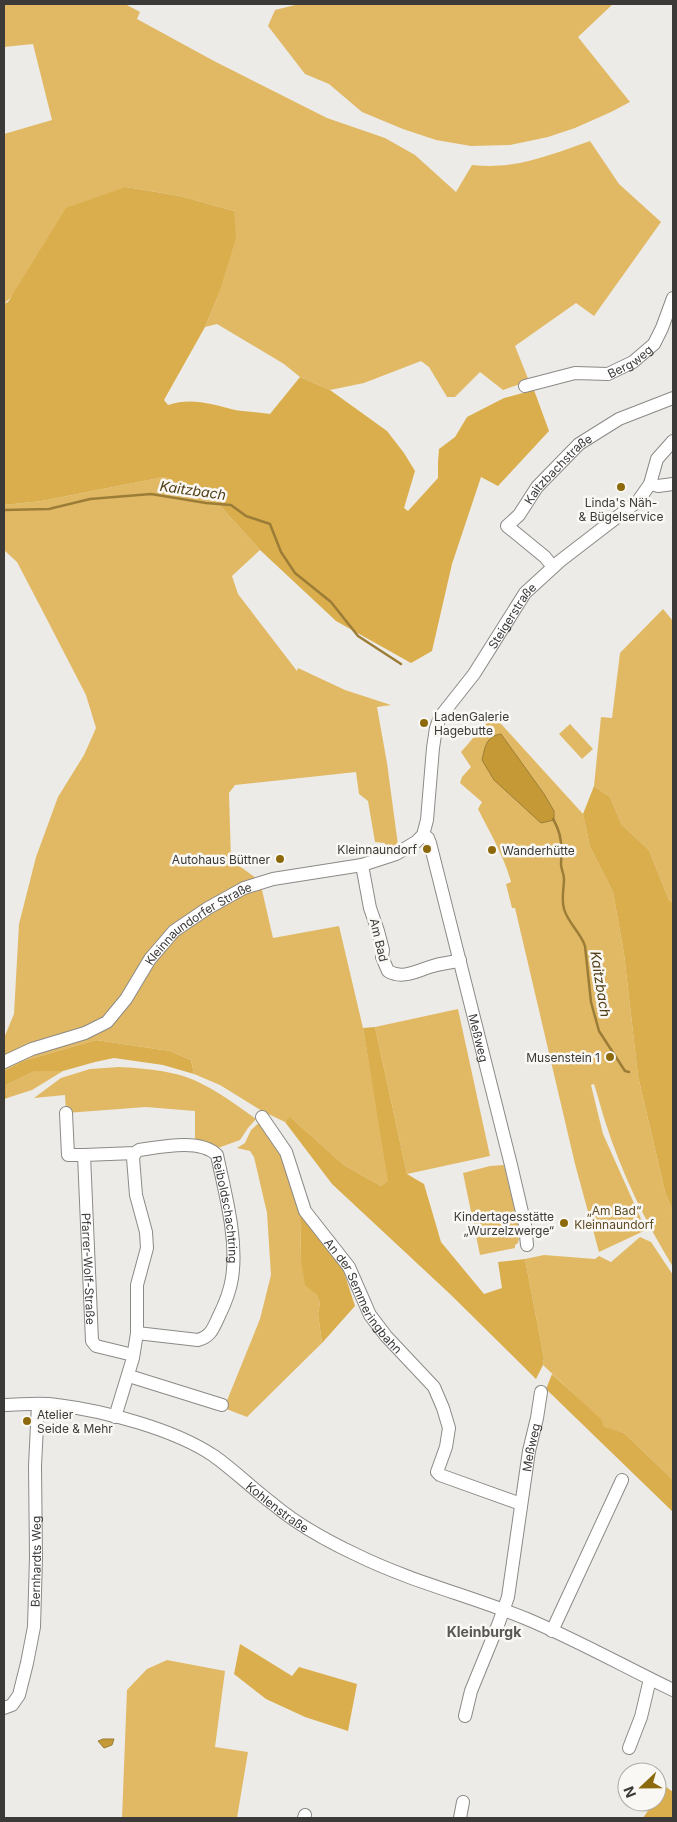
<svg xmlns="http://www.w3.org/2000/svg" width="677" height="1822" viewBox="0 0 677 1822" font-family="Inter,sans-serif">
<rect width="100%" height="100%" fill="#edebe7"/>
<!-- green -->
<g fill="#e1b964">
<path d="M5,4H125L140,12L137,19L214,61L327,118L385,138L415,155L456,192L472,165C515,170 550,155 590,141L619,184L661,222L594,316L576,303L515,346L529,381L503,390L480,372L455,397H447L429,367L421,361L364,383L330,390L300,377L284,364L217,324L205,327L218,296L234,211L180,196L126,187L4,304V134L52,120L33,44L4,47Z"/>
<polygon points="299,4 613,4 578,37 630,102 611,112 575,128 548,137 510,145 471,146 436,140 403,129 362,112 329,84 305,74 268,26 275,10"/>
<polygon points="164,477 213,498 260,550 232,576 238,594 297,671 298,668 345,690 391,705 377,707 387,763 398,845 384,851 385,843 375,842 368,801 359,794 356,772 235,785 229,793 231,860 256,878 262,890 273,938 339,926 363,1028 389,1181 381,1186 344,1165 291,1118 285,1122 262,1111 220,1085 194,1074 191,1060 170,1051 96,1040 23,1061 4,1071 4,1038 14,1014 19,924 36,857 58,797 84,755 96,728 86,695 40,606 17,562 4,550 4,505 42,501"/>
<polygon points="663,609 673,621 673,903 669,900 649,850 622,825 610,797 594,786 601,717 612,718 620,653"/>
<path d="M493,715L583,814L590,847L613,892L624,954L638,1076L665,1192L673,1212V1267C645,1221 621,1172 605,1121C601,1109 598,1096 594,1084L591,1085L603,1134L646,1230L599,1252L575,1164L515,908H512L506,884L511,882C504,856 490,833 478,809L482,802L460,783L462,777L471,767L461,752Z"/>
<polygon points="570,724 593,749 582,759 559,734"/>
<polygon points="458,1009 490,1156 407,1174 375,1027"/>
<path d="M119,1067C142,1068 174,1071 194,1080C216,1090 237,1105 256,1119L248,1128L240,1140L218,1148L195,1140V1111L146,1107L66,1113L65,1095L34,1098L61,1078L90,1069Z"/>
<polygon points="35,1071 63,1071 32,1090 7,1098 6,1085"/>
<polygon points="261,1121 281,1149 300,1214 301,1260 320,1303 318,1314 322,1343 247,1417 224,1408 260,1319 271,1275 267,1213 254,1157 250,1151 237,1148 245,1143 251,1130"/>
<polygon points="504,1165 518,1224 522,1224 518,1243 515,1245 515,1248 480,1255 463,1173 490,1166"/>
<polygon points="640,1237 651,1242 673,1275 673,1480 624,1433 604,1428 600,1419 543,1365 544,1358 525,1259 544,1255 595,1259 599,1256 611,1262"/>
<polygon points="167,1660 225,1671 215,1747 248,1752 237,1818 122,1818 127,1690 147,1669"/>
</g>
<!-- forest -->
<g fill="#daae4d">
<path d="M126,187L180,196L234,211L236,238L218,296L205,327L164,400L168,405C191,397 212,404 235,410C246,412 259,412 270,414L300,377L330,390L387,431L404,453L415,471L404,508L408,511L438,478V462L439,449L455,437L467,417L504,398L534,390L549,431L498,486L481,477L452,564L432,651L411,663L336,621L260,550L213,498L164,477L42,501L4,505V304L8,302L66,208Z"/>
<polygon points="594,786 610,797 622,825 649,850 669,900 673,903 673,1212 665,1192 638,1076 624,954 613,892 590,847 583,814"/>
<polygon points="375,1027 407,1174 424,1184 441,1242 484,1294 502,1288 498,1262 525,1259 544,1358 543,1365 536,1379 450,1294 332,1184 285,1122 290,1117 344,1165 381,1186 388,1181 363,1028"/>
<polygon points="96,1040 170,1051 191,1060 194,1074 163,1065 114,1058 95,1062 63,1071 35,1071 6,1085 7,1098 4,1099 4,1071 23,1061"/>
<polygon points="300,1214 343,1269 355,1306 322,1343 318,1314 320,1303 316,1294 305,1285 301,1260"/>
<polygon points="552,1374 601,1419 604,1427 624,1433 673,1480 673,1512 546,1389"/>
<polygon points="240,1644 292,1676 299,1667 357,1684 348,1731 305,1717 266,1699 234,1674"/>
<polygon points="662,1784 673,1792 673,1818 643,1818 654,1802 657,1802 657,1795"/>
</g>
<!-- water -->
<g fill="#c59a36" stroke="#9c7d37">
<path d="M501,734L544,794L554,811V820L541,823L494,780L482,760C485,747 486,736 501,734Z"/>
<polygon points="103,1739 114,1739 112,1745 104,1748 98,1741"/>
</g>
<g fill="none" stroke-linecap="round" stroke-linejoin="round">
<!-- stream -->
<g stroke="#9c7d37" stroke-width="2.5">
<polyline points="4,510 49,509 90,499 151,494 206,503 231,505 246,516 270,524 281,552 295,573 331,602 358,636 401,664"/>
<path d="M553,819C562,834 562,847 561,864C561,869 564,874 564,879C564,889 561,899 564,909C568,923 581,933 585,946L591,1002L599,1031L625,1071L629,1072"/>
</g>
<defs>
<g id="minor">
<path id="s1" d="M525,386L575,373L608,374L633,362L654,344L662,328L673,298"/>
<polyline points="650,484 658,486 673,484"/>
<path id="s2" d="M553,567L545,557L507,526L519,515L537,487L579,444L619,419L673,398"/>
<path id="s3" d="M423,835L428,838L430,843L511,1165L525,1225L527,1245"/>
<path d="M362,865L370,908L378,931L383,950L382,957L388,971C403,980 418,970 433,966C442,963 451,963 460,960"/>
<path id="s4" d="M4,1062L32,1049L85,1033L107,1022L126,999L150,959L174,931L208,908L244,888L273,879L362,865L396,854L416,842L423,835L427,820L433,748L436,728L440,717L474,674L525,593L560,561L638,501L650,484L657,459L673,441"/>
<path id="s5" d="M66,1113L68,1155H84L92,1341L96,1346L133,1355"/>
<path id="s6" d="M262,1117L286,1152L305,1211L349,1267L370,1315L386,1336L434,1387L443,1408L449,1428L446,1447L437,1472L440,1475L521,1504"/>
<path id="s7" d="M84,1155L135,1153L139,1150C160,1147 200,1138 217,1155C225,1193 238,1239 232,1278C230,1292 224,1306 218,1318C213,1329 210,1337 198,1340L137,1333"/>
<polyline points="129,1376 222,1405"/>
<path id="s8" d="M4,1405C21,1405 39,1402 57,1405C105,1411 174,1429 214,1456C235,1471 253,1489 273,1504C298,1525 327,1541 357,1555C412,1582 471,1596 527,1619C577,1640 625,1667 673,1690"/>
<polyline points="115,1417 133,1358 137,1333 137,1285 147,1248 146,1232 136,1195 133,1158 135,1153"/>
<polyline points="552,1631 622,1480"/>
<path id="s9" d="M4,1708L12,1705L19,1695L27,1663L34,1627L36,1557L35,1466L38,1404"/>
<path id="s10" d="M465,1716L471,1691L498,1625L508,1597L529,1451L537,1418L541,1392"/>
<polyline points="629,1748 641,1717 650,1679"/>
<polyline points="304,1818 305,1815"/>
<polyline points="460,1818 463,1802"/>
</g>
</defs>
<!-- minor casing -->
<use href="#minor" stroke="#8c8a87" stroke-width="14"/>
<!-- minor -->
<use href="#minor" stroke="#fff" stroke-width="12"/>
</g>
<!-- markers -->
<g fill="#8c690b" stroke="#faf8f4" stroke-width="2">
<circle cx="621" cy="487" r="5"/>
<circle cx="424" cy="723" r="5"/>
<circle cx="427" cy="849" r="5"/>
<circle cx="492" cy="850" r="5"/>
<circle cx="280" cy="859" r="5"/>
<circle cx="610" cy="1057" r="5"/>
<circle cx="564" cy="1223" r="5"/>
<circle cx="27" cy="1421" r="5"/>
</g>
<g text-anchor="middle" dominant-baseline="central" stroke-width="5" stroke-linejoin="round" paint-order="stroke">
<!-- street labels -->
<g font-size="12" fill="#3b3a39" stroke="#faf8f4">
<text stroke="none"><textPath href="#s1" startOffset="110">Bergweg</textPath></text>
<text stroke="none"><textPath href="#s2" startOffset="139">Kaitzbachstraße</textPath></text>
<text stroke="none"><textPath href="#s4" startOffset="740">Steigerstraße</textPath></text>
<text stroke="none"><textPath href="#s4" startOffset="248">Kleinnaundorfer Straße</textPath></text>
<text transform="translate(379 940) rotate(77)">Am Bad</text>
<text stroke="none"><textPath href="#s3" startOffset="212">Meßweg</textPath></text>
<text stroke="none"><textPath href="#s7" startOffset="192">Reiboldschachtring</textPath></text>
<text stroke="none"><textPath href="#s5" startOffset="172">Pfarrer-Wolf-Straße</textPath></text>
<text stroke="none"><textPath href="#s6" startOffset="208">An der Semmeringbahn</textPath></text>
<text stroke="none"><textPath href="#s10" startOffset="278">Meßweg</textPath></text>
<text stroke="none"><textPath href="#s8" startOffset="301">Kohlenstraße</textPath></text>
<text stroke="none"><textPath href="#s9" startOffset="156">Bernhardts Weg</textPath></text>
</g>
<!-- poi labels -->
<g font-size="12" fill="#3b3a39" stroke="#faf8f4" text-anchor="end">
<text x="621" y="502" text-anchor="middle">Linda's Näh-<tspan x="621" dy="14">&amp; Bügelservice</tspan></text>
<text x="434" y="716" text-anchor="start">LadenGalerie<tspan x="434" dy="14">Hagebutte</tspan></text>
<text x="417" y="849">Kleinnaundorf</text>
<text x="502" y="850" text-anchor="start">Wanderhütte</text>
<text x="270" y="859">Autohaus Büttner</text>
<text x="600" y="1057">Musenstein 1</text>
<text x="554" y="1216">Kindertagesstätte<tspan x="554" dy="14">„Wurzelzwerge“</tspan></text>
<text x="37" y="1414" text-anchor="start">Atelier<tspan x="37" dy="14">Seide &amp; Mehr</tspan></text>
</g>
<!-- park labels -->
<g font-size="12" fill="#5f4c24" stroke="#faf8f4">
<text x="614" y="1210">„Am Bad“<tspan x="614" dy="14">Kleinnaundorf</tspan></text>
</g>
<!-- water labels -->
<g font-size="14" font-style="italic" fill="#513e16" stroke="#faf8f4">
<text transform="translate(193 490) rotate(8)">Kaitzbach</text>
<text transform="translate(601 984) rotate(81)">Kaitzbach</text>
</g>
<!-- neighbourhood labels -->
<g font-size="14" font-weight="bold" fill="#595754" stroke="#faf8f4">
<text x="484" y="1631">Kleinburgk</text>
</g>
</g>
<!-- border -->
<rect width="677" height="1822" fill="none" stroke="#3b3a39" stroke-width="10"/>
<!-- north arrow -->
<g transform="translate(642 1787) rotate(248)"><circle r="24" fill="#faf8f4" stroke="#aeaca9"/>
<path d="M0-4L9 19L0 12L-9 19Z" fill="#8c690b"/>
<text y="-8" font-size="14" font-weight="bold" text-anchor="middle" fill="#3b3a39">N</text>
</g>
</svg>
